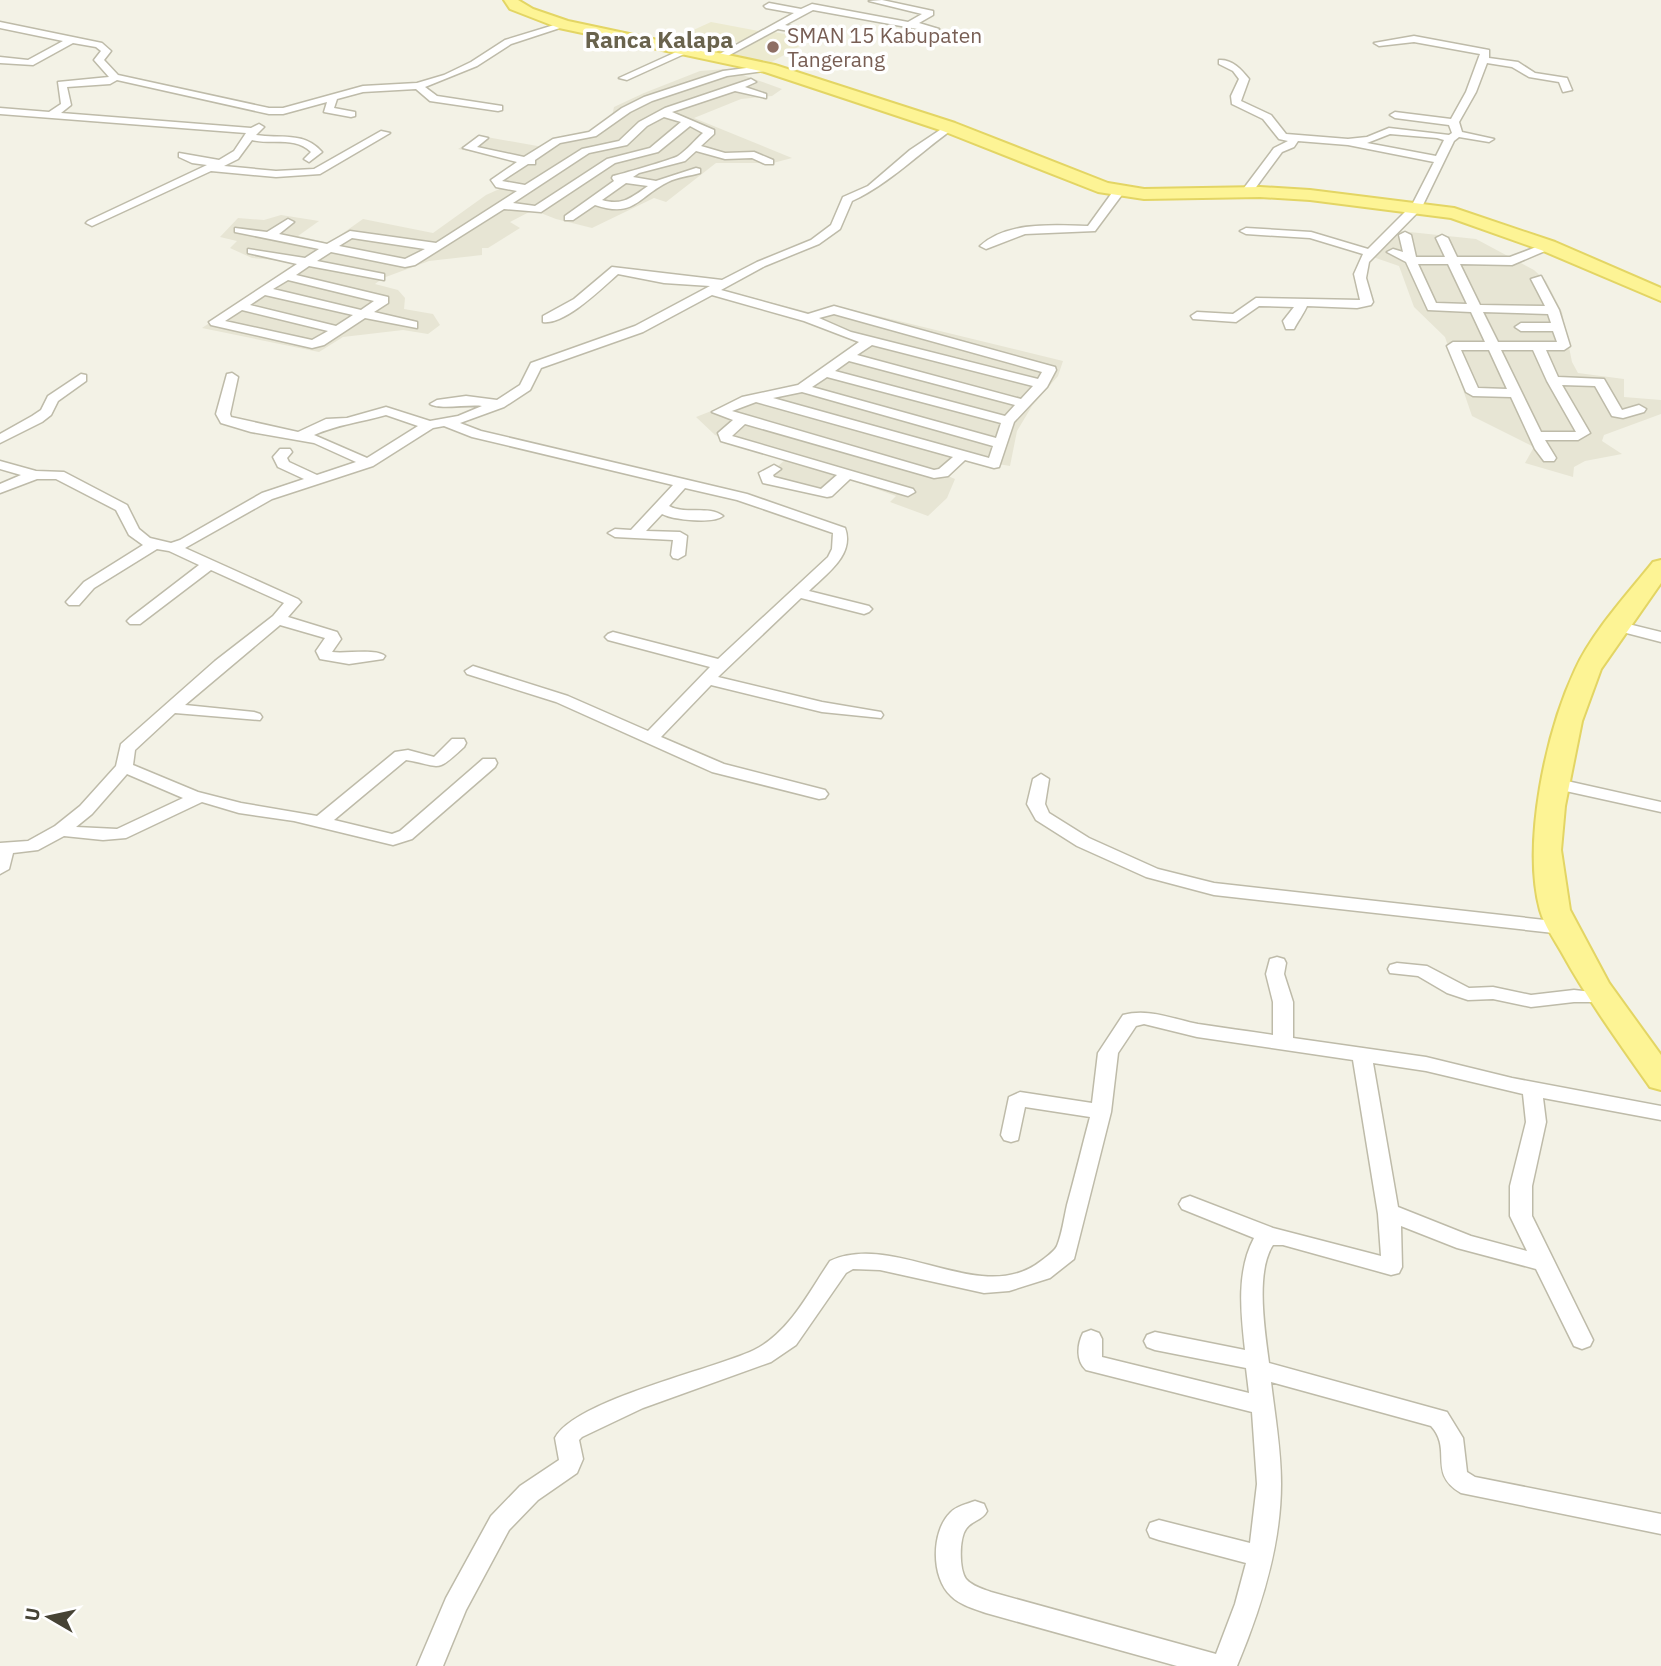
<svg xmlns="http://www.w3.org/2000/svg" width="1661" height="1666" viewBox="0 0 1661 1666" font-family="'IBM Plex Sans',sans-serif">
<rect width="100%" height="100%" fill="#f3f2e6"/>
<!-- residential -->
<g fill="#e7e5d4">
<polygon points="726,69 782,89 772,96 741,99 694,118 792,158 773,163 716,163 666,202 654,198 592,228 556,219 533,210 510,222 520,228 488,248 482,248 482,255 429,261 383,278 375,284 398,290 405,298 404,309 433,314 440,325 428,334 403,330 343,337 319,352 202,328 300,262 252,258 230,248 237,241 220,237 238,218 264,220 281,215 319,221 298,236 329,243 363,219 433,233 486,195 506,186 490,181 520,161 458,149 481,136 543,147 558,137 593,130 612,116 614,107 644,93 700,71"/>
<polygon points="1400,231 1476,239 1534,270 1546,281 1562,312 1572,362 1578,373 1624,379 1624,397 1661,400 1661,414 1604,435 1602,441 1622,454 1585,461 1574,467 1573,477 1525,463 1534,447 1472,416 1445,337 1414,307 1399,266 1373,257 1377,250"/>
<polygon points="723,290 812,313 833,305 1063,361 1058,376 1032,406 1017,431 1010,466 969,459 948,476 955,479 947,498 928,516 890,502 896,496 851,480 830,499 763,479 785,460 715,435 696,417 752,395 796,385 854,351 858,343 839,335 831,329 716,295"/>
</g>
<!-- education -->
<g fill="#ecead0">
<polygon points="711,22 764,32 743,43 689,32"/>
<polygon points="774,32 812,39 770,63 733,54"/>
</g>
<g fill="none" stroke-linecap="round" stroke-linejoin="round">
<defs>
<g id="minor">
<polygon points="882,0 933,11 933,15 919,23 939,29 934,32 813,10 785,25 826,34 826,38 778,29 724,58 716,56 794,13 766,8 764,6 769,3 801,9 812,4 908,22 922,14 869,1"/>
<path d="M0,22L102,43L111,51L104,60L118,75L269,108H283L363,86L417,83L444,75L471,62L505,40L564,22L569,25L511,44L477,66L425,87L437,96L502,106V110L498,111L430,101L416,89L363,92L337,99L334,108L355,112V116L351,117L324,112L327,102L283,114H269L117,80L110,84L67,87L71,105L61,113L251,128L259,124L264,127L256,135C280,139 304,131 322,152L309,162L304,159L311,152C295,136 272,145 252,140L238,159L224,166L276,171L314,169L381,131L390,133L320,174L276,177L211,171L92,226L86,223L88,221L207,165L192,163L179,157V153L219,160L234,151L246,133L0,114V108L49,112L61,104L58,82L109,77L94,60L101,51L96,47L73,43L33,65L0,63V57L28,60L63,41L0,28Z"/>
<path d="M1414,36L1489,50V58L1518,62L1535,73L1567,78L1572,90L1563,92L1559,82L1529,77L1512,67L1487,63L1476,92L1459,122L1462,132L1494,139L1489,142L1459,137L1454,141L1421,209L1369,262L1366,278L1373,302L1371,305L1357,308L1307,306C1303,315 1298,321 1294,329H1286L1283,321L1294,307L1259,306L1236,322L1193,319L1191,316L1197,312L1233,314L1256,298L1360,300L1354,274L1363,254L1310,238L1246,234L1240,231L1246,228L1311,232L1368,249L1412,205L1434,162L1348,145L1298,141L1294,147L1282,152L1251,194H1243L1241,192L1274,148L1288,141L1279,139L1263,119L1232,104L1231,96L1239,79L1233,71L1219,64V60C1232,59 1241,69 1249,79L1241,101L1271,115L1286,134L1348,139L1367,137L1389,128L1449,135L1452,133L1449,125L1395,118L1390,115L1395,112L1451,119L1466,92L1480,54L1414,42L1379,46L1374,43ZM1390,134L1437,138L1444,140L1436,156L1367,143Z"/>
<polygon points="685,48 693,50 627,80 619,78"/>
<path d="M769,65L772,66V70L727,76L652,101L630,112L596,136L560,143L535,160V164H528L502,181L525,185L582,149L619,141L639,122L665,108L751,79L756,82L745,87L766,94V98L735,91L672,112L714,130V134L701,146L725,153L754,152L773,160V164H765L752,158L725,159L696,151L685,161L639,173L633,177L656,181L696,168L700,169V173C690,176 677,177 668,182C636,198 635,218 595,205L573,220H565V216L614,181L612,178L613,176C618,175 674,159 678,156C687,150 695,140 703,133L690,126L658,152L615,163L541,212L504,209L415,265L405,267L331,252L317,261L384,274V280L309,266L296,275L388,297V303L374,312L417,322V328L365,318L324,345L312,348L211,325L209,322L297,264L248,253V249L305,258L319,249L235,232V228L267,232L288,219L294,222L279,234L327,244L350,231L436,243L517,191L496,187L491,180L517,162L463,148L479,136L488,138L477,147L524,157L553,139L589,132L622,108L644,97L723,71ZM664,117L681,122L650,148L607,159L535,206L513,203L589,153L627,145L647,126ZM626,183L648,186C631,198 622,206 602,200ZM352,238L425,249L405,259L339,246ZM288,280L374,301L361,310L273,289ZM265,295L353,315L336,326L250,305ZM242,310L328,331L312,340L225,321Z"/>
<path d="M949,124L954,127L953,129C919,153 889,184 852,201L840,229L819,244L765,266L721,290L808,314L834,306L1055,367L1056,370L1047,387L1014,422L999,467L994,468L965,460L948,476L934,478L745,424L732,436L913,489L915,492L908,496L850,479L832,496L827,497L763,483L759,473L774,465L781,469L773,475L774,477L821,489L837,475L721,441L718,433L733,420L712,412L742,397L798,385L859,342L804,321L712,295L643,332L541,368L530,390L504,407L460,423L481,431L747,494L845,528C855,555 826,574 809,591L869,606L872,609L869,612L864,614L801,598L718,677L822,702L881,712L883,715L881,718L822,712L711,685L661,737L724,764L825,790L828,794L825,798L819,799L712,772L556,702L467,674L465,671L473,666L568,696L648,731L710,667L608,640L605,637L608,634L613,632L718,659L828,557L832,549L833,533L737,500L685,488L669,506C685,515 709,505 723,516C714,524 673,520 662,514L646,531L680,532L687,536L685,555L678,559L673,558L671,555L673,540L615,537L608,533L615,529L631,530L673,485L472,437L444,426L433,428L373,466L272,499L185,548L298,599L301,602L288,617L337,632L341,639L332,652C346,654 376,648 385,656L383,659L349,664L320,659L316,651L325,638L280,625L185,705L254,712L260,714L262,717L260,720L175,713L135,750L133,765L198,792L241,803L317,816L395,752L408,750L434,757L452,739H464L466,743L464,747C435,774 442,766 406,760L334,820L392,834L400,831L483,759H495L497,763L495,767L412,839L393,845L294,821L239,813L202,802L126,838L103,840L64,836L38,850L13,853L9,869L0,874V843L28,841L55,826L80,806L116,766L121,744L215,661L273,616L284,603L211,570L140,624H130L127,621L130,618L199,565L169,551L157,549L94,588L79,605H69L66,602L84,582L143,545L129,535L116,510L56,479H37L0,493V484L21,475L0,469V461L36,471L64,472L127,505L139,529L150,538L171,543L180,540L262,493L304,479L278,467L273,457L280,449H290L292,452L287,458L289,462L317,475L356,462L314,443L251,432L221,423L216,414L227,374L232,373L238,377L230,414L231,417L298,432L326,419L347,418L386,407L430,421L458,416L482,406C469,404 439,410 430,404L437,400L466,396L497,400L520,385L531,363L635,326L710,286L664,283L618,274C602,288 565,325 543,322V316L574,299L612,267L722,280L757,262L811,240L831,225L843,197L868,186L910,150ZM834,314L1042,372L1038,379L851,332L819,318ZM872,345L1033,386L1021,399L857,355ZM849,361L1015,405L1005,416L835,371ZM827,377L1001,423L996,438L812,387ZM802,392L993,446L989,458L773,398ZM756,402L953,457L939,469L934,470L732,411ZM386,415L418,426L367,458L314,435C336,425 361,422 386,415ZM127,774L183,798L117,829L76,827L92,814Z"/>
<path d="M1118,189L1124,192L1095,231L1025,234L986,249L980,246C1008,221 1053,225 1088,226L1114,190Z"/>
<path d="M1405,232L1411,235L1416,257H1445L1436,238L1442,235L1448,238L1457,257H1510L1544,244H1552V248L1512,265L1460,264L1480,305L1545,306L1531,279L1541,276L1559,310L1570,346L1564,350H1546L1558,377L1604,379L1622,410L1639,405L1646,409L1644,412L1623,418L1612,416L1595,386L1562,385L1590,433L1578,440H1545L1556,458L1554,461H1544L1535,449L1511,397L1473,396L1466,392L1447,346L1453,342H1485L1471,312L1428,310L1406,262L1387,252L1393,249L1403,252L1399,235ZM1418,264H1448L1467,304L1436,303ZM1483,312L1548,314L1551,323H1521L1515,327L1521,331H1553L1557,342H1498ZM1461,350H1489L1507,389L1478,388ZM1501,350H1533L1547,381L1576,432H1541Z"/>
<polygon points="81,374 86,375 86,381 58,401 51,415 42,422 0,443 0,434 32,416 41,410 48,396"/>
<polygon points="1616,621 1661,632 1661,642 1611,629 1608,626 1611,623"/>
<polygon points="1041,774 1049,779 1045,804 1049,813 1089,838 1158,869 1214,883 1563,922 1572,928 1563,934 1214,895 1146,877 1077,846 1036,820 1027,804 1033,779"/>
<polygon points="1558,779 1661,802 1661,812 1552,788 1549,784 1552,780"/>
<path d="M1277,957L1284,959L1286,963L1284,974L1293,1002V1038L1426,1057L1512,1078L1661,1106V1120L1543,1098L1546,1122L1532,1186V1216L1593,1340L1590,1346L1582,1349L1574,1346L1536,1269L1457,1248L1401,1226L1402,1267L1399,1273L1391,1275L1283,1245H1273C1255,1272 1265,1332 1269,1363L1447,1412L1463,1438L1467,1472L1475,1477L1661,1514V1534L1461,1493C1427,1473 1453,1450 1431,1426L1271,1382C1275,1416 1281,1449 1281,1484C1281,1546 1261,1609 1237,1666H1177L986,1613C975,1609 960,1605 951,1596C931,1578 931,1532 950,1513C956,1506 967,1504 975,1501L984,1504L987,1511C982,1521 972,1520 966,1529C959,1539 959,1569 966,1579C972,1586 983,1589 991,1592L1216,1654L1235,1604L1246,1563L1159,1540L1150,1537L1147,1530L1150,1523L1159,1520L1250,1543L1257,1484L1252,1412L1086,1370C1076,1361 1077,1345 1083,1333L1091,1330L1099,1333L1102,1339V1357L1249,1393L1246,1368L1155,1350L1147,1347L1144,1341L1147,1335L1155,1332L1245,1350C1241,1313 1236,1272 1254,1238L1182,1209L1179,1204L1182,1199L1190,1196L1273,1228L1381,1256L1378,1214L1353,1060L1197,1037L1144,1024L1136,1026L1118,1053L1111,1112L1074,1259L1050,1278L1009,1291L984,1293L880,1270L853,1269L846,1273L796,1345L771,1362L643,1408L582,1437L579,1440L583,1459L577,1473L538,1500L509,1530L466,1610L443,1666H417L446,1598L491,1516L520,1486L559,1460L555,1438C575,1400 712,1370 754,1350C789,1333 809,1292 830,1261C896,1231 981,1308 1041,1261C1046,1257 1054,1252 1057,1246C1062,1234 1064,1218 1067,1205C1075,1176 1082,1147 1090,1117L1025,1107L1018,1140L1011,1142L1004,1140L1001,1135L1009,1097L1020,1092L1092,1103L1098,1053L1123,1015C1149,1008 1172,1019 1198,1024C1223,1028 1248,1031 1273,1035V1002L1266,974L1270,959ZM1373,1063L1426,1071L1523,1094L1526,1122L1510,1186V1216L1527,1251L1471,1236L1398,1207Z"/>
<polygon points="1397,963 1427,966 1469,988 1493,987 1531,995 1574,990 1611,994 1614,998 1611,1002 1574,1002 1531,1007 1493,999 1468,1000 1447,993 1418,976 1390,973 1388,969 1390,965"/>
</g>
<g id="primary">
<polygon points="504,0 518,0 533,9 568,21 775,65 955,123 1108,183 1144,189 1260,187 1310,190 1454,208 1555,242 1661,288 1661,301 1541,250 1451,218 1310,200 1260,197 1144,199 1098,192 943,131 765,72 559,28 510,9"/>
<path d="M1661,560V583L1601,669L1582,721L1565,806L1561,850L1570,910L1609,983L1661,1055V1090L1650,1087C1619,1043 1588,1000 1562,953C1554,939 1544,925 1540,910C1522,843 1546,732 1575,670C1593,631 1626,596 1653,562Z"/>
</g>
</defs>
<!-- minor casing -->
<use href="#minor" stroke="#bebba9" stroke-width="3"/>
<!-- primary casing -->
<use href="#primary" stroke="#e3d564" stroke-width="4"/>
<!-- minor -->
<use href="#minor" fill="#fff" fill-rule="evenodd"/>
<!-- primary -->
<use href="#primary" fill="#fdf495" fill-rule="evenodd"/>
</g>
<!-- markers -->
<circle fill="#8d6e63" stroke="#fff" stroke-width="2.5" cx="773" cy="47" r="7"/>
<g text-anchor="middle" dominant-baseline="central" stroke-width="7" stroke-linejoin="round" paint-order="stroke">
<!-- far-education labels -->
<g font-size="21" fill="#785e54" stroke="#fff" text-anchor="start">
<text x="787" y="35">SMAN 15 Kabupaten<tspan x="787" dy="24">Tangerang</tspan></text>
</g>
<!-- far-quarter labels -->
<g font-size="23" font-weight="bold" fill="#69634d" stroke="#fff">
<text x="659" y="39">Ranca Kalapa</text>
</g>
</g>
<!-- north arrow -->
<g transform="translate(49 1617) rotate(279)" stroke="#ffffff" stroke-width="5" paint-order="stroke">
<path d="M0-5L12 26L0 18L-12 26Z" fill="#464335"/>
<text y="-10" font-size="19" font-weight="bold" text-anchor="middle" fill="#464335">U</text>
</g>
</svg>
